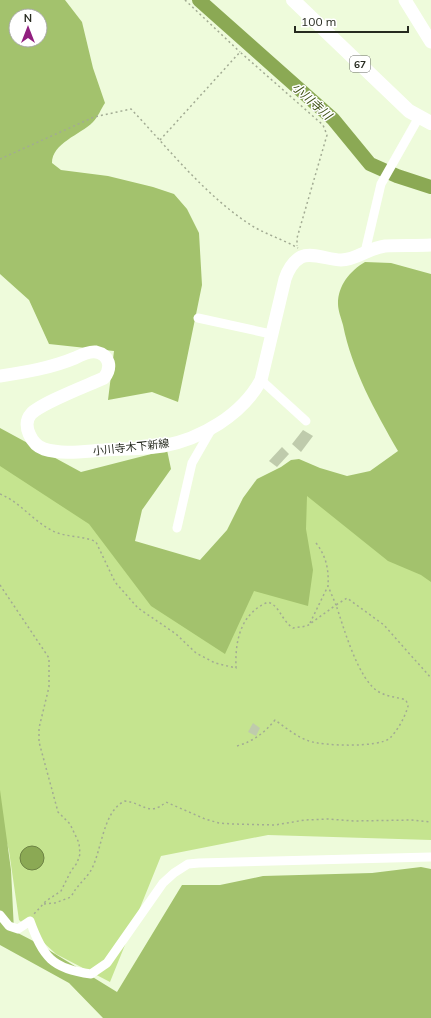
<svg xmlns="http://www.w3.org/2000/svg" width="431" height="1018" viewBox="0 0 431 1018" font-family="Mulish,'Noto Sans JP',sans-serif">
<rect width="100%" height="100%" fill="#eefbdb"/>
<!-- green -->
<polygon fill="#c5e48f" points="0,460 26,465 221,631 298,480 431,564 431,840 268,835 161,856 110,982 56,954 19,920 9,851 0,817"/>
<!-- forest -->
<g fill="#a3c26d" fill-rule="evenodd">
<path d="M0,0H65L82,22L93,68L105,103C101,109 98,117 93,122C80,135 52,143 52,163L61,170L108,176L153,187L174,194L187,209L199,233L202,285L178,402L152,392L108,400L114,351L49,344L29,300L0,274ZM16,16H40V40H16Z"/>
<path d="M365,262L391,263L431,274V582L421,575L388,561L307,496L306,529L313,570L308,606L254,591L225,654L151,606L89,524L0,466V428L81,472L167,450L171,469L142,510L135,541L200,560L227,530L243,498L257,479L281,467L291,460L299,459L320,468L347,476L370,471L398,451C375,411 352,370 343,325C341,318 338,310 338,304C338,285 350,271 365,262Z"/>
<polygon points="0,790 11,870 14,931 39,944 117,992 182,885 220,885 263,876 372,873 421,867 431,869 431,1018 103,1018 69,983 0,945"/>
</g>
<!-- water -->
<circle fill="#8ba954" stroke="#6d8344" cx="32" cy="858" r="12"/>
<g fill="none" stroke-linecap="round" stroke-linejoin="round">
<!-- river -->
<polyline stroke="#8ba954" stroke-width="14" points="199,0 333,119 370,164 397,176 431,187"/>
</g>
<!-- building -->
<g fill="#bfcbac">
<polygon points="303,430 313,436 301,452 292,444"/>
<polygon points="282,447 289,454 277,467 269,461"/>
<polygon points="253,723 260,728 256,736 248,732"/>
</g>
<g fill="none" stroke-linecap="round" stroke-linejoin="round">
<!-- path -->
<g stroke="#a2ab93" stroke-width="1.5" stroke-dasharray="2 3" stroke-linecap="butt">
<polyline points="185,0 240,52"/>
<polyline points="160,140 240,52 323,125 327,135 297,238 297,246"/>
<path d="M0,159L94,117L131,109C168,148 207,198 254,227C268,235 284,240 298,248"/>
<path d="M0,494C20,502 32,520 51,530C65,538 83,535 96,542L115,582L138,608L176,634L196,653L215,663L236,668C235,641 240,614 268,602C280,606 281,620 293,628L307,626L336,605L328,586L310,623"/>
<path d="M316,543C326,556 329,569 328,586"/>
<polyline points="0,585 49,658 49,687 39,728 39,742 58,812 70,824 79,843 80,854 77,863 71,871 61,891 46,901 34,914"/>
<path d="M237,746C254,741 264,733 275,720C286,728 297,737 309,741C323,746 379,748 390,738C398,730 405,717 408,706L406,700C397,697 388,697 379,692C358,680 344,628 336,605L347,598L384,625L431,678"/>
<path d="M44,904L55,903L71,897C77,885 83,882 90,872C102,853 102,811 125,801C143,803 149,817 166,802L205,819L219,823L232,824L275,825L305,820L328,819L354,821L411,820L431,822"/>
</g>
<!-- minor -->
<g stroke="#fff" stroke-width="9">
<polyline points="365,252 381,184 419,117"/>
<polyline points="198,318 271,334"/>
<polyline points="261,380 306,421"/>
<polyline points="177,528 192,463 211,430"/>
<path d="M0,915L9,926L18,929L30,921C43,957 52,969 91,974L107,963L163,883L174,873L188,864L199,863L431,857"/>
</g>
<!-- secondary -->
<g stroke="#fff" stroke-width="13">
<polyline points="405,0 431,42"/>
<path d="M0,376C26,372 51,368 75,358C81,355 89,351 96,352C110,355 112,368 104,378C89,385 41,403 31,414C21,425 32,445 44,449C63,455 86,451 105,450C124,449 144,449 163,446C201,439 242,415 261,380L285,279C288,270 292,262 301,257C312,252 329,260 341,260C357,260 368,248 385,246C400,245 416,246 431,245"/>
</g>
<!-- primary -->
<polyline stroke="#fff" stroke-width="14" points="293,0 409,111 431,123"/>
</g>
<g text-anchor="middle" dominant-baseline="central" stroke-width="3" stroke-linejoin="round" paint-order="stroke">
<!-- shield labels -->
<rect fill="#fff" stroke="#676a62" stroke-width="1" x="350" y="56" width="20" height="16" rx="3"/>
<g font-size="10" font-weight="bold" fill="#262a1f">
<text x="360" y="64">67</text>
</g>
<!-- street labels -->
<g font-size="11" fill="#262a1f" stroke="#fff">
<text transform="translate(131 447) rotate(-6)">小川寺木下新線</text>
</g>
<!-- water labels -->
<g font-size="12" font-style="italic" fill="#3b4d10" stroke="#fff">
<text transform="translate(312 101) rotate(42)">小川寺川</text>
</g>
</g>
<!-- north arrow -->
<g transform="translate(28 28)"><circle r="19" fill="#ffffff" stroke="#a8aaa5"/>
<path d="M0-3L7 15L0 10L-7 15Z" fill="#911f7f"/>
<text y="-6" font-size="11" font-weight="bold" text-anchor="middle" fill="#262a1f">N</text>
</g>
<!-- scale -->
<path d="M295 26v6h113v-6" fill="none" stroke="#262a1f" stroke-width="2"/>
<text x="301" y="26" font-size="12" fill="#262a1f" stroke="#ffffff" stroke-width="3" paint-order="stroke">100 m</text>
</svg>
